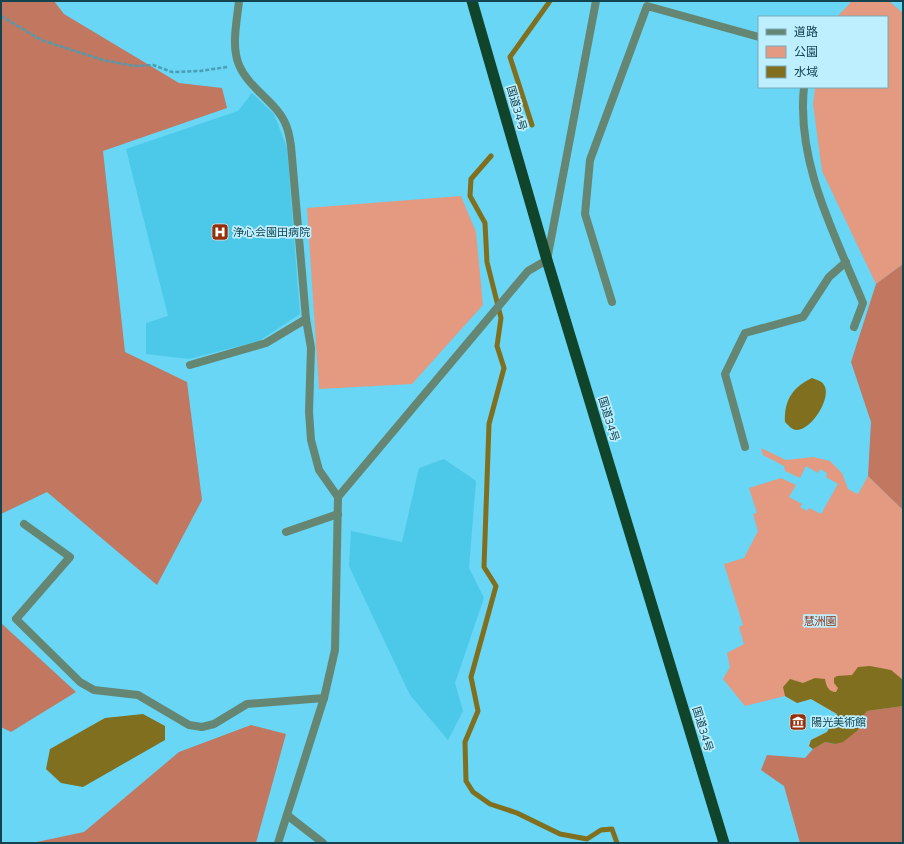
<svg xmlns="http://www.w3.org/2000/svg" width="904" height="844" viewBox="0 0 904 844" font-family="Mulish,'Noto Sans JP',sans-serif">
<rect width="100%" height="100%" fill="#68d6f4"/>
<!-- built -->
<g fill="#4cc9e9">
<polygon points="252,93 274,114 287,148 300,314 259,341 189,359 146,354 146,323 168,316 126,149 238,111"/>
<polygon points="444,459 476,481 469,568 484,598 455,683 463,711 448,740 410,695 349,566 351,531 402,542 419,468"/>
</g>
<!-- green -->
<g fill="#e49981">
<polygon points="852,1 889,1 903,13 903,264 876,284 822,171 813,104 815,87 887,87 887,17 837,17"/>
<polygon points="461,196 476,232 483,305 412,384 319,389 307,208"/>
<polygon points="761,448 786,460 813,457 830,461 842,473 848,489 858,494 868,476 903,510 903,706 867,711 825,742 813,749 809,746 811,740 827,732 837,714 811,699 797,703 785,696 745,706 723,679 730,667 727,653 744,644 739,627 743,625 724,564 744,558 758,531 753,514 757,513 749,488 781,478 796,485 789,497 802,504 800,507 807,511 809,508 821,514 838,484 826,477 827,473 820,469 818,473 806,466 800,478 785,471 784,466 763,455"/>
</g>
<!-- forest -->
<g fill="#c17760">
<polygon points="1,1 54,1 64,14 179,83 222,88 227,108 103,151 125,352 187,382 202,500 157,585 47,492 1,514"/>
<polygon points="903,264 903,510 868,476 871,422 851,362 876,284"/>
<polygon points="1,623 76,692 11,732 1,727"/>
<polygon points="903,706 903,843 800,843 784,786 761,770 767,755 805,758 813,749 825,742 835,744 858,730 861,719 867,711"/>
<polygon points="251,725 286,734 256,843 32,843 84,832 179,752"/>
</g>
<!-- water -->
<g fill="#7f6f1e">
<path d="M812,378C817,380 823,381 825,387C830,400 812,429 797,430C792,430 788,425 785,422C784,400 793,387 812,378Z"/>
<path d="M870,666L891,670L903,680V706L867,711L861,719L858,730L843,742L835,744L825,742L813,749L809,746L811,740L827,732L837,714L811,699L797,703L785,696L783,687L790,679L803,683L815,678L825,679C826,685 828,692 836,692L838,688L834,683V678L837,676L852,675L858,667Z"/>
<polygon points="143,714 165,726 165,740 83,787 61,783 46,769 50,749 105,718"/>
</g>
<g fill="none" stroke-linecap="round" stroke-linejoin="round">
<!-- stream -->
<g stroke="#7f6f1e" stroke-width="5">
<polyline points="532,125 510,57 550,1"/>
<polyline points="491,156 471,179 470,196 485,223 487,262 501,318 497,346 504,368 489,424 484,567 496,586 471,677 478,711 465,742 466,781 473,792 490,804 517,813 560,834 587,839 601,830 612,829 617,843"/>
</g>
<!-- path -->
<polyline stroke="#489eb6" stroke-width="2.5" stroke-dasharray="4 2" stroke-linecap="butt" points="1,16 41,40 103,60 134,66 153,65 172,72 200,71 227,67"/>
<!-- service -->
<g stroke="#658672" stroke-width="8">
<path d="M804,87C796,163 835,235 863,303L854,327"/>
<polyline points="612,302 585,214 590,160 647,6 759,37"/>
<polyline points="745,447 725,374 745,333 803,317 829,277 846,262"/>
</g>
<!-- minor -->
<g stroke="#658672" stroke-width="8">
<path d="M239,1C237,21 231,46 239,65C249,89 277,102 286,125C289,132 290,140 291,146L306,319L311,348L309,412L311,440L319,470L338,497L335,650L324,698L278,843"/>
<polyline points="190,365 266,343 306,319"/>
<polyline points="338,497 528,271 547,260 596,1"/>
<polyline points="24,524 70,557 16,619 80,682 94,690 138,695 189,725 202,727 214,724 247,704 324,698"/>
<polyline points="286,532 338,514"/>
<polyline points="287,815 323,843"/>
</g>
<!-- trunk -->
<polyline stroke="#10442b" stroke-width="11" points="472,1 547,260 724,843"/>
</g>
<!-- icons -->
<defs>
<symbol id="hospital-square" viewBox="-11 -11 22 22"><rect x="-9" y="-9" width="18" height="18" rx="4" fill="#962f07" stroke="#beeffe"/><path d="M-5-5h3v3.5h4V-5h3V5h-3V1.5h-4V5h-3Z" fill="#fff"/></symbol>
<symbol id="museum-square" viewBox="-11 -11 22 22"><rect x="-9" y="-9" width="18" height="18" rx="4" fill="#962f07" stroke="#beeffe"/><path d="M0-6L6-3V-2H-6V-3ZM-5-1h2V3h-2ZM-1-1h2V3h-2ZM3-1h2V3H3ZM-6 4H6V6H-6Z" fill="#fff"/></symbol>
</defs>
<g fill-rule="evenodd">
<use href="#hospital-square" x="210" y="222" width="20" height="20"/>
<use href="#museum-square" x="788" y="712" width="20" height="20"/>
</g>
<g text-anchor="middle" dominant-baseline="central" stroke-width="3.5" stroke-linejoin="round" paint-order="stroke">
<!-- street labels -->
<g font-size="11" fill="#13434f" stroke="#beeffe">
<text transform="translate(517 108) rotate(74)">国道34号</text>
<text transform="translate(609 419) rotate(73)">国道34号</text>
<text transform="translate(703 729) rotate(73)">国道34号</text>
</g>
<!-- poi labels -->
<g font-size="11" fill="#13434f" stroke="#beeffe" text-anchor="start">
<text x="233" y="232">浄心会園田病院</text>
<text x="811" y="722">陽光美術館</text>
</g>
<!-- park labels -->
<g font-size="11" fill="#8b3111" stroke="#beeffe">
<text x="820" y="621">慧洲園</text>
</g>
</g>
<!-- border -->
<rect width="904" height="844" fill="none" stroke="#13434f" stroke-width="4"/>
<!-- legend -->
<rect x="758" y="16" width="130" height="72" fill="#beeffe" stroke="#7aaab8"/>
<rect x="766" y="29" width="20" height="6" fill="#658672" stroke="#7aaab8"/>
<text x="794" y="36" font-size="12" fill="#13434f">道路</text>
<rect x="766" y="46" width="20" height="12" fill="#e49981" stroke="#7aaab8"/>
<text x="794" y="56" font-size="12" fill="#13434f">公園</text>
<rect x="766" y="66" width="20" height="12" fill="#7f6f1e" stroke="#7aaab8"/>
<text x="794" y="76" font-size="12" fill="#13434f">水域</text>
</svg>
